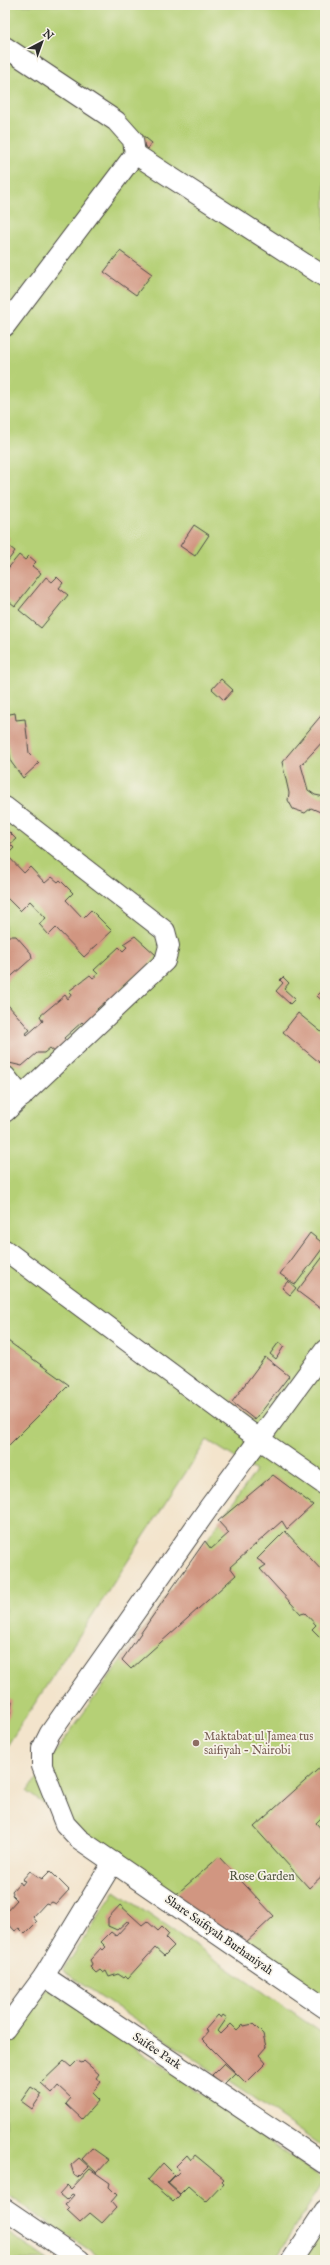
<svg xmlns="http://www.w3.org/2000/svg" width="330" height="2265" viewBox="0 0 330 2265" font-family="'IM FELL English',serif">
<rect width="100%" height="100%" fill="#f7f3e8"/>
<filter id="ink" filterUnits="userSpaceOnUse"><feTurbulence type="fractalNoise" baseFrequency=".025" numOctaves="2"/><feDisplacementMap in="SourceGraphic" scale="8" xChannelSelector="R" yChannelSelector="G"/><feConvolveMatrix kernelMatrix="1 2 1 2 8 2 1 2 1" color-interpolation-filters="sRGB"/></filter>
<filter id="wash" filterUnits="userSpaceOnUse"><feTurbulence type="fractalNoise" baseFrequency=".012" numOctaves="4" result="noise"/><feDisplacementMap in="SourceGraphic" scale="16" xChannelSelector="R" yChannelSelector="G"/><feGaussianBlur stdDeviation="0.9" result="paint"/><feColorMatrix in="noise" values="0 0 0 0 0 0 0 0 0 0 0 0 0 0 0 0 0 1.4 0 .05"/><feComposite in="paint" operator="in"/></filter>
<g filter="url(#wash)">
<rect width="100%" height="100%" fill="#f3e4cc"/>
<!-- green -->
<g fill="#b5d076" stroke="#707e50">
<polygon points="5,5 325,5 325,2001 27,1792 256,1471 207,1440 5,1749"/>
<polygon points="115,1891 325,2035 324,2148 253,2098 63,1971"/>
<polygon points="47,1987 325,2180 274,2260 104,2260 5,2193 5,2050"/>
<polygon points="325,2220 325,2260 298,2260"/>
<polygon points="5,2231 48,2260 5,2260"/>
</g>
<g id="blocks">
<!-- building -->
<g fill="#d19681">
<polygon points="141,134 152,143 148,149 137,140"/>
<polygon points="120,251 152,274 136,295 104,272"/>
<polygon points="194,525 209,535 195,556 180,546"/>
<polygon points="5,534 10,539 6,544 15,551 5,565"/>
<polygon points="19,555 25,560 29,556 36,562 32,566 41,573 15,606 5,598 5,572"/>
<polygon points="46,577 52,582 57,577 63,583 59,588 68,595 41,628 19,610"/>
<polygon points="221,679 233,690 224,700 212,689"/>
<polygon points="325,711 325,739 301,765 308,790 315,795 325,797 325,814 311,808 305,813 293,809 288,800 289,793 282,762"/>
<polygon points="15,713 16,720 25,719 29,753 39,763 23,778 11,762 5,725 5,715"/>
<polygon points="8,831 16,839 10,844 14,848 7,855 24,873 30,867 45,883 52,877 58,882 60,880 73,893 66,900 83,918 91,910 112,931 84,957 56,928 49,935 39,924 46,918 30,901 20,911 5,896 5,833"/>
<polygon points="5,936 16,936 31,953 32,958 5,982"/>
<polygon points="135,936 156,955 140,977 135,975 120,990 121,994 109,1005 105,1002 97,1009 99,1012 85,1025 82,1022 64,1038 67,1042 56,1053 50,1048 44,1053 37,1053 22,1066 5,1062 5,1007 8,1005 30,1030 25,1034 27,1035 43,1021 40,1016 65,995 68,999 72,994 69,991 90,975 93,978 98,974 94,970 119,947 123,951 127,947 123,944"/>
<polygon points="283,977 289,983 284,989 295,999 290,1004 276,991 283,983 280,980"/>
<polygon points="325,988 325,1003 317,996"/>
<polygon points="298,1013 325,1035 325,1067 283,1032"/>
<polygon points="310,1233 325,1245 296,1284 293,1283 280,1274"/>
<polygon points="325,1254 325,1312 297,1291"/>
<polygon points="288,1281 296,1288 290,1295 282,1288"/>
<polygon points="5,1339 69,1385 5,1449"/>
<polygon points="279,1342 284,1346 276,1359 270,1354"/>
<polygon points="265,1357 289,1376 255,1420 232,1402"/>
<polygon points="273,1475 313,1505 287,1529 282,1521 230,1567 236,1575 131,1669 122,1660 205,1541 211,1549 229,1533 218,1521"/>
<polygon points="285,1531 325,1574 325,1642 312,1629 316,1625 305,1613 301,1614 260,1569 266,1565 257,1559"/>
<polygon points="5,1696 12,1701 10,1714 5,1723"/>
<polygon points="325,1763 325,1814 316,1823 325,1833 325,1873 309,1888 254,1827"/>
<polygon points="219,1857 274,1916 242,1946 171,1899"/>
<polygon points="30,1871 42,1879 50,1871 69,1890 56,1904 52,1902 49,1904 46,1903 33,1917 37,1922 25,1934 19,1928 15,1931 5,1920 5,1913 17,1900 12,1895 13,1893 12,1891 20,1882 22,1885 25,1881 22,1880"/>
<polygon points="120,1905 142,1925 147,1921 158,1931 162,1927 169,1934 166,1938 174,1946 164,1956 155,1948 128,1978 126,1976 124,1978 118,1974 109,1977 106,1971 103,1973 100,1970 96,1973 90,1967 92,1964 90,1960 101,1948 103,1950 106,1947 101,1942 111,1932 116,1936 129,1922 127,1921 117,1930 108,1926 108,1918"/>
<polygon points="218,2015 221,2018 223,2015 227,2018 218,2031 221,2034 231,2024 237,2030 243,2024 244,2026 253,2024 263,2034 266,2047 259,2055 266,2063 246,2083 202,2039 208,2032 205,2030"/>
<polygon points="64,2061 71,2067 77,2061 82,2063 84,2061 99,2074 96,2078 101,2082 92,2093 99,2100 82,2119 66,2104 71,2098 58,2086 52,2093 41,2083"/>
<polygon points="224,2063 235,2073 223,2085 212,2075"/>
<polygon points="31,2087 42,2094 32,2109 21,2101"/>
<polygon points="92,2148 109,2160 97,2173 82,2159"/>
<polygon points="187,2155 191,2160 195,2155 224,2179 222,2181 224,2183 206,2202 188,2186 180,2194 168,2183 180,2171 176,2166"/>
<polygon points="79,2158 89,2167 78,2178 74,2175 71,2165"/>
<polygon points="163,2163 175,2175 167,2183 180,2195 173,2202 148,2180"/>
<polygon points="90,2169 110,2183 109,2187 117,2195 111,2202 116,2208 102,2223 90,2213 80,2222 67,2210 69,2208 65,2205 74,2195 72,2194 66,2200 59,2194 67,2185 71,2189"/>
</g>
</g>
</g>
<g filter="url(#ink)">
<use href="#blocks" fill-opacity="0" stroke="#494743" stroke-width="1"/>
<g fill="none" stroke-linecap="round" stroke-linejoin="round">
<defs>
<g id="street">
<polyline points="5,47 116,121 133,140 135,154 5,326"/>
<polyline points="135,154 325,277"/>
<polyline points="5,807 165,931 169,946 165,961 5,1112"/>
<polyline points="5,1076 22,1097"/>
<polyline points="5,1250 259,1439 325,1485"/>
<polyline points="325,1350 210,1506 50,1733 42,1749 42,1766 65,1824 79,1839 325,2008"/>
<polyline points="44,1976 113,1862"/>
<polyline points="5,2029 44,1976 325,2164"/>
<polyline points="5,2209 80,2260"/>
<polyline points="292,2260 325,2210"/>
</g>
</defs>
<!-- street casing -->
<use href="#street" stroke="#494743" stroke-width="22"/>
<!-- street -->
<use href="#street" stroke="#fff" stroke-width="20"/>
</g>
</g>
<!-- markers -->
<circle fill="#8d6e63" stroke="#f7f3e8" stroke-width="1.5" cx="196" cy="1743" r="4"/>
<g text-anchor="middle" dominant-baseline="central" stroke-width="3.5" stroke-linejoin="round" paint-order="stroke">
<!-- education labels -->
<g font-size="12" fill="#785e54" stroke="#f7f3e8" text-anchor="start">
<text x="204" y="1736">Maktabat ul Jamea tus<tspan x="204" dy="14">saifiyah - Nairobi</tspan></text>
</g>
<!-- park labels -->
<g font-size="12" fill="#4e543e" stroke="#f7f3e8">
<text x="262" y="1876">Rose Garden</text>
</g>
<!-- street labels -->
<g font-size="12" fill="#2b2b2b" stroke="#f7f3e8">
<text transform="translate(219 1935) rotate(35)">Share Saifiyah Burhaniyah</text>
<text transform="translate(157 2051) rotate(34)">Saifee Park</text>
</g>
</g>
<!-- margin -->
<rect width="330" height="2265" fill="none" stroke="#f7f3e8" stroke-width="20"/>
<!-- north arrow -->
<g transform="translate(42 42) rotate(41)" stroke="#f7f3e8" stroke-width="3" paint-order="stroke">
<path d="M0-3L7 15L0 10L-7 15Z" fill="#2b2b2b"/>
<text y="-6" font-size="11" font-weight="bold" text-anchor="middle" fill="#2b2b2b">N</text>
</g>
</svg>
